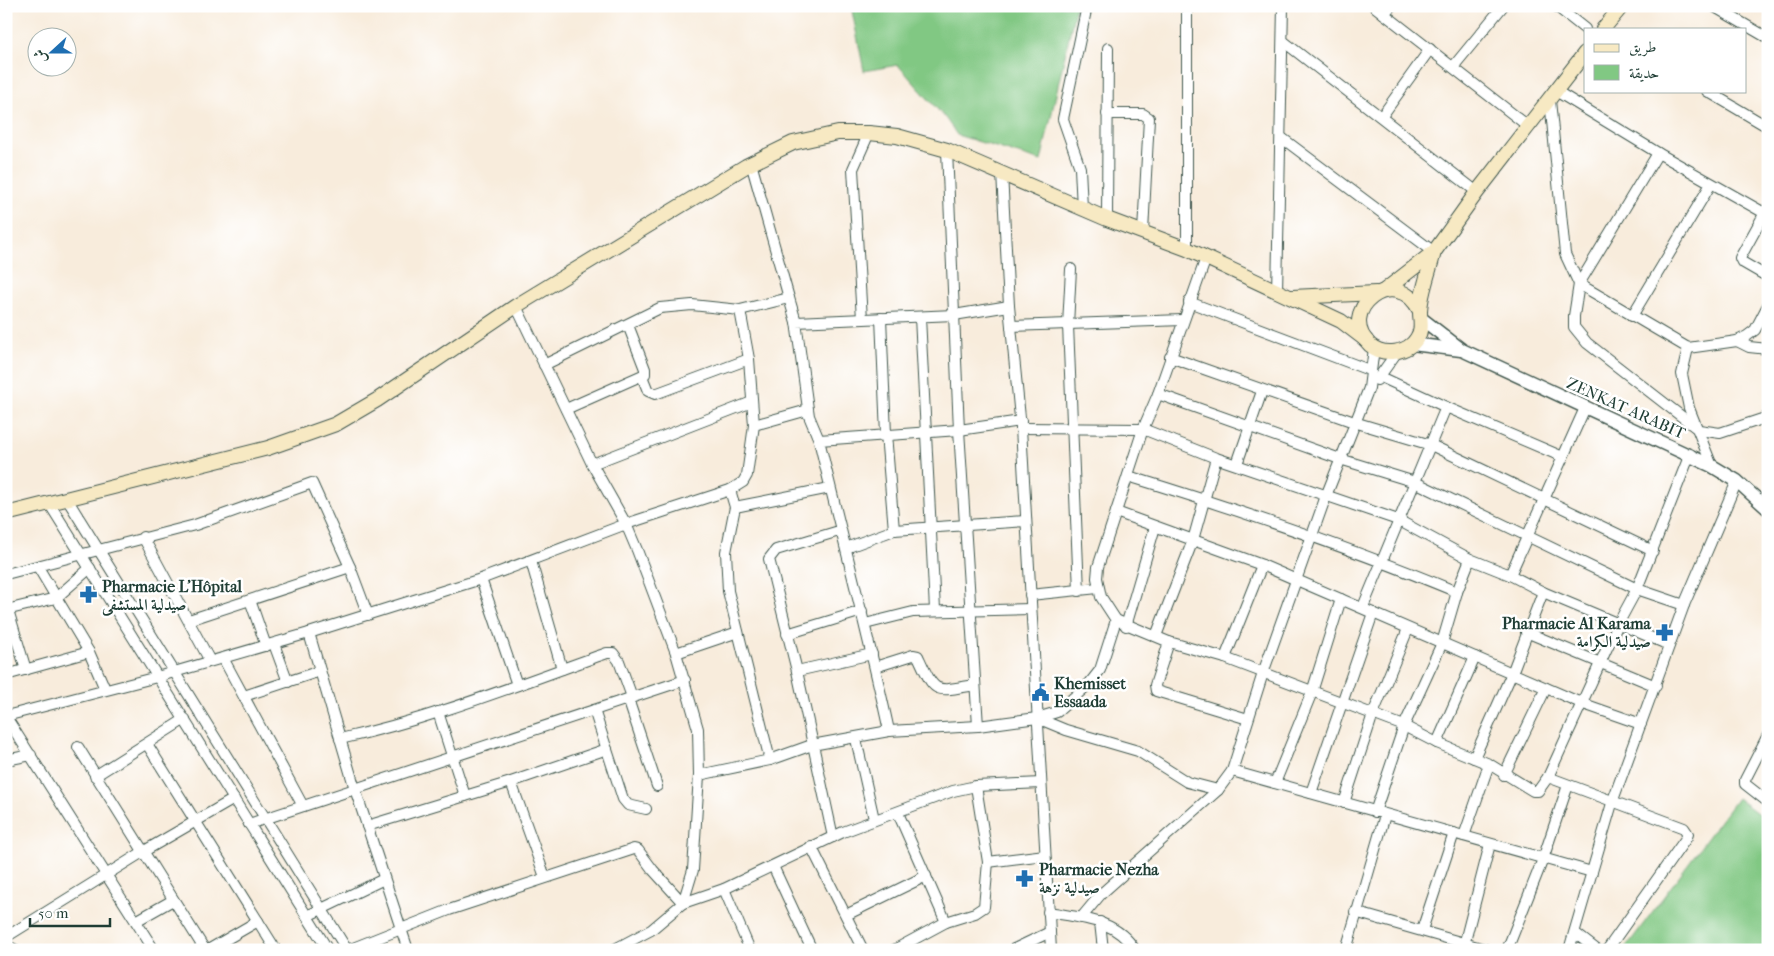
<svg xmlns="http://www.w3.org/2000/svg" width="1774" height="956" viewBox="0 0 1774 956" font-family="'IM FELL French Canon',Amiri,serif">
<rect width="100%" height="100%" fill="#fff"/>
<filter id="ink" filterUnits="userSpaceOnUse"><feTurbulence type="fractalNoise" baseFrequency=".02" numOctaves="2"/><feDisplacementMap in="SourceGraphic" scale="10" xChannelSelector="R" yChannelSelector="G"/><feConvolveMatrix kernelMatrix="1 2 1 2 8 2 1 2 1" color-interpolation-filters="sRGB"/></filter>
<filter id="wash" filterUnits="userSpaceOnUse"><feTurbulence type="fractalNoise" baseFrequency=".0096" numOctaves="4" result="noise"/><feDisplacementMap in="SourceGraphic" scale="20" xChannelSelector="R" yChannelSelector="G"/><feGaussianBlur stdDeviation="1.12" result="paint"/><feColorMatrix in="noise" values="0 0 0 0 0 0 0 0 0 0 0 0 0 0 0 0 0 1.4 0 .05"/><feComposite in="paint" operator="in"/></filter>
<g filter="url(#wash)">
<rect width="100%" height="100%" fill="#f8ecdc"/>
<!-- green -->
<g fill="#81c883" stroke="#50825c">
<polygon points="851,6 1076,6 1041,161 957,135 946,119 898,65 864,71"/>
<polygon points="1737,798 1768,821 1768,950 1624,950"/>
</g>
</g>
<g filter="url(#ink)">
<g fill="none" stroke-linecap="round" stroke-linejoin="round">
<defs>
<g id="minor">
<polyline points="1187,6 1187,249"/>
<polyline points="1374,6 1528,126"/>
<polyline points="1556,6 1585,29"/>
<polyline points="1713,6 1768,38"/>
<polyline points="1384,14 1391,6"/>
<polyline points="1283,41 1477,192"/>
<polyline points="1453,67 1503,6"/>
<polyline points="1556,91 1658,153 1768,215"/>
<polyline points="1707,91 1768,127"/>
<polyline points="1550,100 1565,254 1579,284 1688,348 1737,341 1747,336 1755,330 1768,305"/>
<polyline points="1107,114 1143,114 1149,118 1143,232"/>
<polyline points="1382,116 1430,49"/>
<polyline points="1282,138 1434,252"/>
<polyline points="947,150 959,430 978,726"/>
<polyline points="1658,153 1579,284 1574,316 1574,327 1587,343 1699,430 1720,433 1768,417"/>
<polyline points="751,163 789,298"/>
<polyline points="1002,173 1009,306 1021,428 1051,950"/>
<polyline points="1082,208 1080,168 1063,119 1087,6"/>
<polyline points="1767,209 1740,258 1742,262 1768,277"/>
<polyline points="1107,219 1108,48"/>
<polyline points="1206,258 1158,394 1143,429 1098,567 1097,578 1101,597 1116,620 1169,642 1225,658 1404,726 1437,743 1489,764 1533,791 1538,791 1548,777 1684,828 1688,834 1687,837 1607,950"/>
<polyline points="1071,269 1068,325 1079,591"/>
<polyline points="1277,292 1283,6"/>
<polyline points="1189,302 1369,370"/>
<polyline points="516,306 592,464 626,524 637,550 676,653 698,729 699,775 693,870 683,903 651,930 613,950"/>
<polyline points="740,310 789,298 796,322"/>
<polyline points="1632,316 1711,184"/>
<polyline points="920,317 935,610"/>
<polyline points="881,318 886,434 894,530"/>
<polyline points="862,319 853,169 869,133"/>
<polyline points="1011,326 1183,320"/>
<polyline points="1737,341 1749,347 1768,349"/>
<polyline points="1688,348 1682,374 1689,408 1712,466"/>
<polyline points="1170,357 1354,422 1431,445 1653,551"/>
<polyline points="642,376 648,391 655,394 749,359"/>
<polyline points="1381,377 1446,407"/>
<polyline points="1377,380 1397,352"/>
<polyline points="1158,394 1340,459 1415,482 1637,589 1684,605"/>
<polyline points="566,409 645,374 645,369 628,325"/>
<polyline points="754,425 808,410"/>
<polyline points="1021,428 1143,429 1216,458 1398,520 1470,559 1510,575 1543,592 1669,645"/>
<polyline points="819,440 809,416 796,322 954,315 1009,306"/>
<polyline points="592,464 752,402"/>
<polyline points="1237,464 1262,391"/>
<path d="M1128,476C1239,510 1349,547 1457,592"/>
<polyline points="730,490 735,507 726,552 728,591 770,760"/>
<polyline points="67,499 347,950"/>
<polyline points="49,503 328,950"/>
<polyline points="735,507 830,488"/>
<polyline points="1116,512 1262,565 1581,703 1641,724"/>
<polyline points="143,537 210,661"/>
<polyline points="846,548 894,530 1026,521"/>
<polyline points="531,561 562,669"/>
<polyline points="38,567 89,652 105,689"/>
<polyline points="6,574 195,525 312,483 350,567 368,615"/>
<polyline points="1510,575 1585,408"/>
<polyline points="481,579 517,685"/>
<polyline points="1030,595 1098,588"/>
<polyline points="250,600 266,646"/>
<polyline points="1363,607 1446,407 1563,457"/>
<polyline points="6,610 56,598 90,568"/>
<polyline points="8,610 26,670"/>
<polyline points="189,620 350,567"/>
<polyline points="865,624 913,612 1031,609"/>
<polyline points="1126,626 1155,527"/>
<polyline points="1526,632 1656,686"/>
<polyline points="309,633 355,789 408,950"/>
<polyline points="787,634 862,611"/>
<polyline points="1156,636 1193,540 1216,458"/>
<polyline points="1169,642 1155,685 1156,691 1248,719"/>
<polyline points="274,644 288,682"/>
<polyline points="676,653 738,632"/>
<polyline points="223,658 303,806"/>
<polyline points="1225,658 1262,565"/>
<path d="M875,667L913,655L918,656C936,695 933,692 975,685"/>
<polyline points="797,671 872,654"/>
<polyline points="6,675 89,652"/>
<polyline points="244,696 320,671"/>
<polyline points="628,699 657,786"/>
<polyline points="594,710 623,799 628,805 646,809"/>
<polyline points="438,712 465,796"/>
<polyline points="6,716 157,677 309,633 481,579 626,524 730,490 743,482 747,475 754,425 749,359 740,310 692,305 660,308 544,365"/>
<polyline points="6,717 154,950"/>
<polyline points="1037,718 1066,730 1138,751 1187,782 1218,790"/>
<path d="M889,731C868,633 842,537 819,440L959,430L1021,421"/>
<polyline points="1768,735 1745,780 1745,784 1768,802"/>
<path d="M340,739C432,719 519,684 607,653H613L619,661L632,697"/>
<polyline points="856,739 874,819"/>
<polyline points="1437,743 1475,657"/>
<polyline points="147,744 276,950"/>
<polyline points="78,747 205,950"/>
<polyline points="1474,758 1512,673 1543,592"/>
<polyline points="6,760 31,755"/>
<polyline points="1232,771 1592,872"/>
<polyline points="699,775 770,760 812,745 889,731 978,726 1037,718 1057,712 1089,684 1100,670 1116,620"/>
<polyline points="1504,775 1546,688"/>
<polyline points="95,776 185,719"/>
<polyline points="1548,777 1618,624 1637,589 1690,454"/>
<polyline points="511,782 545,877"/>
<polyline points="1275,783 1312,692 1341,599"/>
<polyline points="1311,793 1373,613"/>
<polyline points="1344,803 1373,714 1408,629"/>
<polyline points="1375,812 1404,726 1442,643 1457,592 1470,559"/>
<polyline points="898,813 946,922"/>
<polyline points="249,824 685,680"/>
<polyline points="367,826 511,782 607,749"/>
<polyline points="1464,836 1489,764"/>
<polyline points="833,837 797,671 769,559 776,550 839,531"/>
<polyline points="811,846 863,950"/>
<polyline points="988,862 1045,855"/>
<polyline points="773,866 812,950"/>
<polyline points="724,889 750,950"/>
<path d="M1048,912C1081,918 1116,919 1135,950"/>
<polyline points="1355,912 1488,950"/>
<polyline points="846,915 926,876"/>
<polyline points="307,916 384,879"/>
<polyline points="1081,918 1101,894 1218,790 1232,771 1263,673 1326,496 1369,388 1374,348"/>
<polyline points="136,921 173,900"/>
<polyline points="1100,922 1103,950"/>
<polyline points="1422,930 1454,833"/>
<polyline points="1575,933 1597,950"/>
<polyline points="6,937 146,850 234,799"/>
<polyline points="6,945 16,950"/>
<polyline points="1463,949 1490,844"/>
<polyline points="208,950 258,921"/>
<polyline points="348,950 449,910 634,849 638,850 653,870 683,903 724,889 843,832 953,791 976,786 1041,783"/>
<polyline points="894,950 946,922 975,913 984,907 988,862 976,786"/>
<polyline points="1012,950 1050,932"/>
<polyline points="1346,950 1385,815"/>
<polyline points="1507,950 1543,859 1568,785"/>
<polyline points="1569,950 1613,800 1684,605 1737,481"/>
</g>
<g id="tertiary">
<polyline points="1422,319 1462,350 1712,466 1737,481 1768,509"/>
<polyline points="1412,344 1461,350"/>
</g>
<g id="secondary">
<polyline points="1603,29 1622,6"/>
<polyline points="1385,290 1434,252 1477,192 1585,53"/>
<polyline points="1292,297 1376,293"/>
<path d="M1420,311C1396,262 1334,311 1370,345C1384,357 1408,353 1417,338C1423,329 1420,321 1420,312C1420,295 1430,269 1434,252"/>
<polyline points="6,514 268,448 336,424 377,400 516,306 746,166 793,143 838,133 869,133 897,136 947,150 1107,219 1187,249 1341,321 1366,340"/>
</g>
</defs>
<!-- minor casing -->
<use href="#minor" stroke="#40574d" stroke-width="12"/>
<!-- tertiary casing -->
<use href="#tertiary" stroke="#40574d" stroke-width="15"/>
<!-- secondary casing -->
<use href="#secondary" stroke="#40574d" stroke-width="16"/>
<!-- minor -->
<use href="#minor" stroke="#fff" stroke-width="10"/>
<!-- tertiary -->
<use href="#tertiary" stroke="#fff" stroke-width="12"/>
<!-- secondary -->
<use href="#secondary" stroke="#f7e9c3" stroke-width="14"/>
</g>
</g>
<!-- icons -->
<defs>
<symbol id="pharmacy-bare" viewBox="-9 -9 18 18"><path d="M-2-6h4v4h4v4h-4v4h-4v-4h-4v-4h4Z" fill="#1f6fb2" stroke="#fff" stroke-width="2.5" paint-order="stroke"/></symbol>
<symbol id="civic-bare" viewBox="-9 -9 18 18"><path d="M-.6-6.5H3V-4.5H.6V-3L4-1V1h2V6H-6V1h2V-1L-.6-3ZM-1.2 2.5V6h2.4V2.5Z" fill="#1f6fb2" stroke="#fff" stroke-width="2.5" paint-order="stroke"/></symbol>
</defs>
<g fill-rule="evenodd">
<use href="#pharmacy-bare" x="76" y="582" width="25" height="25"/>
<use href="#pharmacy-bare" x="1652" y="620" width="25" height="25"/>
<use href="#civic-bare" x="1028" y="680" width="25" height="25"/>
<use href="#pharmacy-bare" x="1012" y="866" width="25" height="25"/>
</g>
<g text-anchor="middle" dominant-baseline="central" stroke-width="5" stroke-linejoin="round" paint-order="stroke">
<!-- street labels -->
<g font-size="16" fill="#1f3d34" stroke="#fff">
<text transform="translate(1626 408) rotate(24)">ZENKAT ARABIT</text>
</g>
<!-- poi labels -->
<g font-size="16" font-weight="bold" fill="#1f3d34" stroke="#fff" text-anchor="start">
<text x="102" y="586">Pharmacie L'Hôpital<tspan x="102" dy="18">صيدلية المستشفى</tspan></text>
<text x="1651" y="623" text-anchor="end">Pharmacie Al Karama<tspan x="1651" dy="18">صيدلية الكرامة</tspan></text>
<text x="1054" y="683">Khemisset<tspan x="1054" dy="18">Essaada</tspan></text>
<text x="1039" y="869">Pharmacie Nezha<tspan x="1039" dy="18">صيدلية نزهة</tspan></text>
</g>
</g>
<!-- margin -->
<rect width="1774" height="956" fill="none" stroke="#fff" stroke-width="25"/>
<!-- legend -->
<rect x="1584" y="28" width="162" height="65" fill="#ffffff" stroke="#a5b1ae"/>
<rect x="1594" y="44" width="25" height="8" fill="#f7e9c3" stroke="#a5b1ae"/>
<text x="1629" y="52" font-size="15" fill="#1f3d34">طريق</text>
<rect x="1594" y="65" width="25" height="15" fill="#81c883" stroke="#a5b1ae"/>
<text x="1629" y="78" font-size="15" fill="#1f3d34">حديقة</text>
<!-- north arrow -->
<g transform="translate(52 52) rotate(249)"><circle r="24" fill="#ffffff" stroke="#a5b1ae"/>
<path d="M0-4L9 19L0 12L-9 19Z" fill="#1f6fb2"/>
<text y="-8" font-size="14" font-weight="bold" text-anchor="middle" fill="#1f3d34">ش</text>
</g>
<!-- scale -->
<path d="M30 918v8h80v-8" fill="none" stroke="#1f3d34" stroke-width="2.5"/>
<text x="38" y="918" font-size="15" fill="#1f3d34" stroke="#ffffff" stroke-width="4" paint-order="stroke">50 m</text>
</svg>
